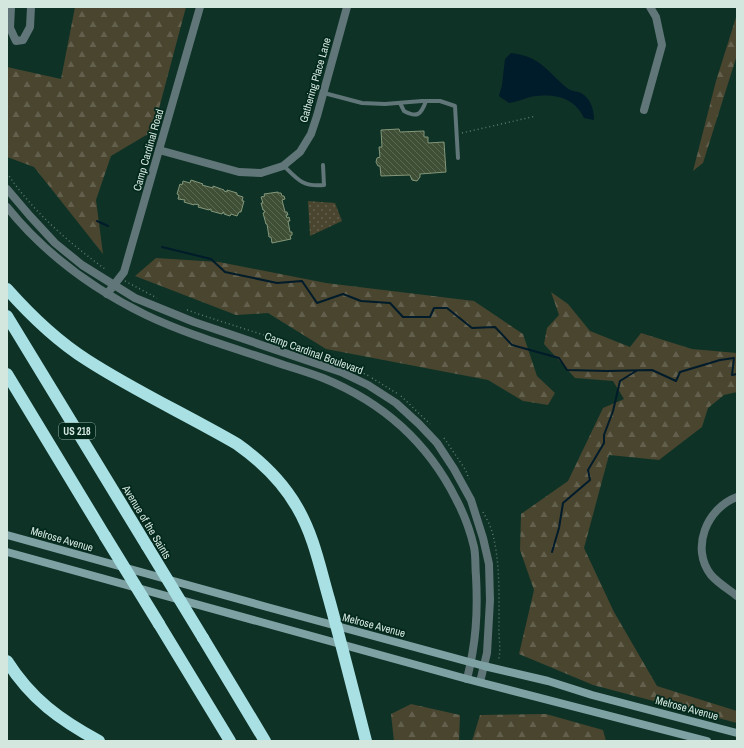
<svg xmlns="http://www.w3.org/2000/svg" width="744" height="748" viewBox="0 0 744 748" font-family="'Archivo Narrow',sans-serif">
<defs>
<pattern id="forest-firs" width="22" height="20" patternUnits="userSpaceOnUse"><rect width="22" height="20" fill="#49452f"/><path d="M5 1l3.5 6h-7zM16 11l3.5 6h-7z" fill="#62604d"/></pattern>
<pattern id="garden-dots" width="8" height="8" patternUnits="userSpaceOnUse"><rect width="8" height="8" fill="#49452f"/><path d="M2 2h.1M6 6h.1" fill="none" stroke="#62604d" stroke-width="1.8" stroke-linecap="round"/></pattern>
<pattern id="building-back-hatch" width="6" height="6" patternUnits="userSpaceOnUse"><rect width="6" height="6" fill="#3e4f35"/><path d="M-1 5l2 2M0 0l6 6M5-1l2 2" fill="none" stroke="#596852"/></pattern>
</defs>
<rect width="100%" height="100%" fill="#0e3226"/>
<!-- forest -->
<g fill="url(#forest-firs)">
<polygon points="75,7 186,7 153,131 111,156 96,200 103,254 34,167 7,157 7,67 61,79"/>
<polygon points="737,14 737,55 703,163 693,171 716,81"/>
<polygon points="156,258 219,262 326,283 474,301 523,334 537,376 555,393 548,405 523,401 488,380 326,349 268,313 236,315 135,276"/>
<polygon points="551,292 568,304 590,331 630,347 641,333 692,349 737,353 737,392 724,395 708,408 702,427 659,460 609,455 584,548 614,612 657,686 737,711 737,723 593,685 519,654 534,590 520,550 521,514 568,481 603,408 624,399 613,381 575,378 544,344 547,328 559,315"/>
<polygon points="411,704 460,715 459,741 394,741 391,714"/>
<polygon points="546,714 603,730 606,741 472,741 480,715"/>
</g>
<!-- garden -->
<polygon fill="url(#garden-dots)" points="308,201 335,203 342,221 310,236"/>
<!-- water -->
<path fill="#001b2a" d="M511,53C540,56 547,71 567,88C572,92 580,91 584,95C592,101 594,112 594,120L584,118C574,96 552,93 530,97C523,99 516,102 509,103L499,96L502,85L505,59Z"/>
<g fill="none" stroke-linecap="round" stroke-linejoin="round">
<!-- stream -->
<g stroke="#001b2a" stroke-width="2">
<polyline points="97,221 108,226"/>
<polyline points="162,247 211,259 225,272 277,283 302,281 317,303 343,294 361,301 390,303 403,317 430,317 434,308 447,308 472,328 495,327 512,345 559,358 567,370 607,371 652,370 676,381 680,372 720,360 734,358 732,375 737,374"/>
<polyline points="552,552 559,528 563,503 590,480 588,470 604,443 604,435 613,411 620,381 636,371"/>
</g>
</g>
<!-- building -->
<g fill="url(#building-back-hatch)" stroke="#84977a">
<polygon points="399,129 400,132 424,131 424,137 428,137 428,143 444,142 446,172 420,174 420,177 417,181 412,180 410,175 381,176 380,166 378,166 376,162 377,158 380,157 379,147 382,147 381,130"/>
<polygon points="191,180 203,184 202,185 213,188 213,186 224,190 224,191 227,192 227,190 237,193 237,195 243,197 242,201 244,201 241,212 239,212 237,216 231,214 230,216 224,214 224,213 223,212 222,214 211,211 211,209 210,209 209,210 198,207 199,205 194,204 194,205 184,202 185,200 178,199 179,195 177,194 180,184 182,185 183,181 190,183"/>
<polygon points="278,192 278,193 281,193 282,196 284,196 285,199 282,200 285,212 287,212 288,215 286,215 287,218 289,217 290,221 288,221 290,232 292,232 292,235 290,236 291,239 272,243 271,237 269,237 267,224 266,224 263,213 265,212 264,210 263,210 261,203 263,203 261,197 265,196 264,194"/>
</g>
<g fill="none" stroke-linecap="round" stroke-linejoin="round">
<!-- path -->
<g stroke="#5e7b71" stroke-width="1.5" stroke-dasharray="1 3" stroke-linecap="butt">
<polyline points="462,133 536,116"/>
<path d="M7,173C32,211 68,242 105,269"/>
<polyline points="125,281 157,298"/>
<path d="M187,310C247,331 312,347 369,376"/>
<polyline points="372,378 398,394"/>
<polyline points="401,396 430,424"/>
<polyline points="444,438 465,469 469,479"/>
<path d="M483,512C487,519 491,527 493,535C500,564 499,594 499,624C498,636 502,650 498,661"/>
</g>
<!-- service -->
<g stroke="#607678" stroke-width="4">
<polyline points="324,93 362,103 385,104 422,101 440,101 455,106 458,158"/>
<path d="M400,103L404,111C417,118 421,115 426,101"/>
<path d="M284,166C298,180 303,187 324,185L323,165"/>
</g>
<!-- minor -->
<g stroke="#607678" stroke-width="8">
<polyline points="11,7 10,28 16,41 23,40 30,27 31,7"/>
<polyline points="644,110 662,45 656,17 650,7"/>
<polyline points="159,150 239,172 261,173 283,166 300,152 311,134 317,116 347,7"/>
<polyline points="107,294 124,272 200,7"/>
<path d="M737,497C707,508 690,548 711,575C718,583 728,589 737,596"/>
</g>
<!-- tertiary -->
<g stroke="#607678" stroke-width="8">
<polyline points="7,189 30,216 55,243 82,265 135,298 194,322 341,372 368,385 396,403 419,424 437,443 454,469 471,500 483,538 489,564 490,600 487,653 480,682"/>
<path d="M7,207C44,253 93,289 146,315C190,336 238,349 284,365C297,369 310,373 323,378C382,402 427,441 456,499C464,514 470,530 474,547C476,556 475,567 476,576C478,613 476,643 467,679"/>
</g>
<!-- secondary -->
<g stroke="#7ea1a3" stroke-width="8">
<polyline points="7,535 267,607 484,666 548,681 592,695 737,733"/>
<polyline points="7,552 467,679 707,741"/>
</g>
<!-- motorway -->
<g stroke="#a8e0e4" stroke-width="12">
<path d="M7,289C31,316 57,341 87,360C135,391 187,415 237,444C261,461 282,481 297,507C314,536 320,568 329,599C342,646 354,694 366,741"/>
<polyline points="7,316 147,546"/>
<polyline points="7,374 105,536"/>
<polyline points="159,624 230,741"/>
<polyline points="203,638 265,741"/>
<path d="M7,661C31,699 60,720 99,741"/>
</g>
<!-- motorway-bridge -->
<g stroke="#a8e0e4" stroke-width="12">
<polyline points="105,536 159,624"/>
<polyline points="147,546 203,638"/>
</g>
</g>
<g text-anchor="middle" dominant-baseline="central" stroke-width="3.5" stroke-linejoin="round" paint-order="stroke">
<!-- shield labels -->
<rect fill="#03281c" stroke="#95aea4" stroke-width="1" x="59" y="423" width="36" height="16" rx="3"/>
<g font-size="10" font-weight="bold" fill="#d4e7de">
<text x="77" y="431">US 218</text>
</g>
<!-- street labels -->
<g font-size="11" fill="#d4e7de" stroke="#03281c">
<text transform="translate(315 80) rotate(-74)">Gathering Place Lane</text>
<text transform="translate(148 150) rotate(-74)">Camp Cardinal Road</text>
<text transform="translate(314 353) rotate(20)">Camp Cardinal Boulevard</text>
<text transform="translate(147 522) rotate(59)">Avenue of the Saints</text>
<text transform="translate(62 539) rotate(16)">Melrose Avenue</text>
<text transform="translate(374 625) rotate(15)">Melrose Avenue</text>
<text transform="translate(687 708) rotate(15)">Melrose Avenue</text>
</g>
</g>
<!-- border -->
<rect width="744" height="748" fill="none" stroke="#d4e7de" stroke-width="16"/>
</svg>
